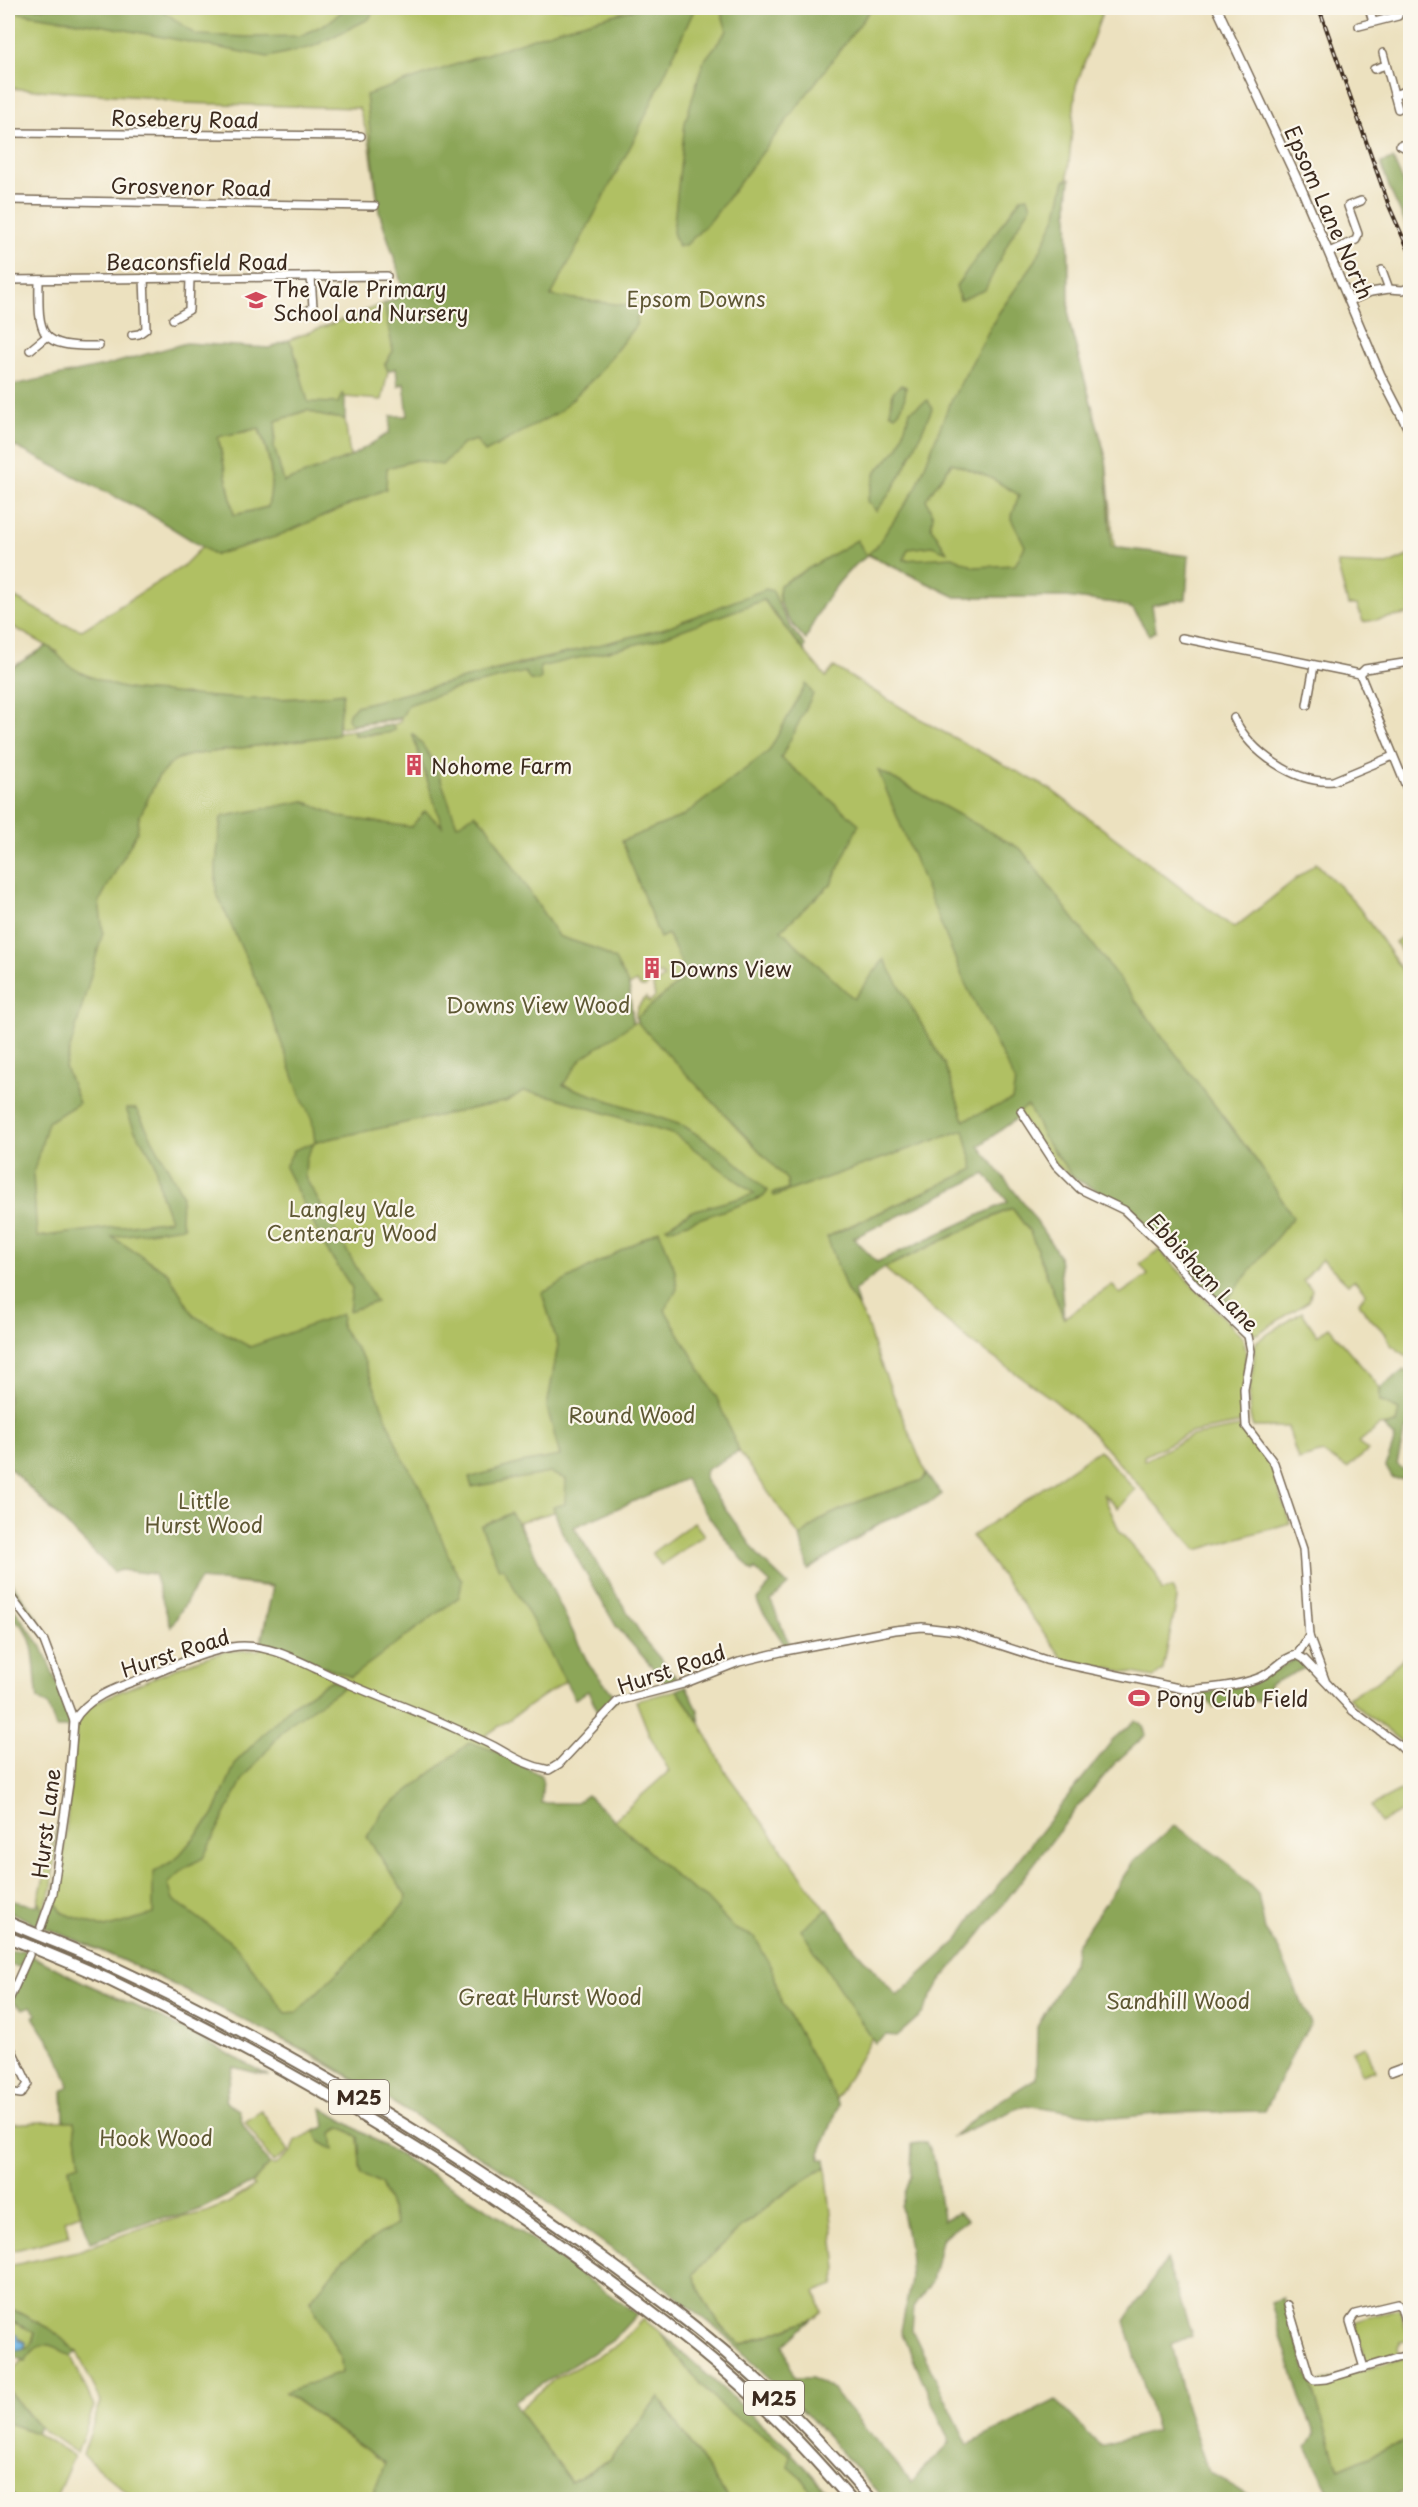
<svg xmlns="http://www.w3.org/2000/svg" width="1418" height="2507" viewBox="0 0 1418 2507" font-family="'Playpen Sans',sans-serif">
<rect width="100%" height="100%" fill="#fbf7ec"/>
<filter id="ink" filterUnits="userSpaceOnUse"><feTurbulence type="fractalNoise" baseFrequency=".0167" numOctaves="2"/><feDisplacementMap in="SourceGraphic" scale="12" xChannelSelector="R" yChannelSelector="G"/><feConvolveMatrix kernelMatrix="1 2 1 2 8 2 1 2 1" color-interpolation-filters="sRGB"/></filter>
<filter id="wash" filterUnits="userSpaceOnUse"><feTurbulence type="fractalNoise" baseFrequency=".008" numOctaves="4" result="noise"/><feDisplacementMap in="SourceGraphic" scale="24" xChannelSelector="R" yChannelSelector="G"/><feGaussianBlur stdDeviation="1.35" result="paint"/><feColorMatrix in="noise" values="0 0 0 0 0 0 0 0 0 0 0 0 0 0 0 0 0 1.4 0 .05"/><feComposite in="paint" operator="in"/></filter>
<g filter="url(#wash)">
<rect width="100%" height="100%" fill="#ece1bf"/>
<!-- green -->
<g fill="#b0c063" stroke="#767540" stroke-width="1.5" fill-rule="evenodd">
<path d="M8,8H1104L1076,86L1068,174L1069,322L1106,458L1113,537L1118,569L1116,603L1066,597H956L868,555L867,556L857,541L773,608L765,601L773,613L826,677L834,667L932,726L1050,789L1234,928L1316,863L1355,902L1410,982V1358L1391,1345L1386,1334L1366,1314L1359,1302L1366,1293L1354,1280L1348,1284L1322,1259L1303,1281L1312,1289L1309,1301L1257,1334L1248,1333L1159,1238L1119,1201L1075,1179L1056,1165L1020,1116L979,1146L975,1169L834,1233L847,1291L859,1308L867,1324L875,1350L926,1474L923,1480L862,1500L821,1519L800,1537L739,1451L705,1470L518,1522L589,1665L485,1736L499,1753L540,1775L543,1779L519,1800L523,1806L614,1820L669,1771L649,1734L636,1701L677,1690L700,1723L727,1774L854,1948L896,1996L835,2101L839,2105L820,2152V2160L660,2284C607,2246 556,2204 501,2169C357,2077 202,1989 43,1927C70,1862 67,1789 78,1720L85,1708L100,1700L194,1661L226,1651L259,1650L273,1587L188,1577L130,1552L114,1572L8,1466V670L58,652L8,624V594L63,624L82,630L182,567L202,547L206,549L387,468L416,460L404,383L398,386L396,368L385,364L388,371L382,400L345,397L342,394L339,403H308L293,347L289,340L404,296L397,266L379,211L369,140L359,108L179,103L144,97L8,88ZM592,648L418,695L508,666ZM401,719L400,722L392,725L395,730L374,735H355L353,730L338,732L337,735L190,755L178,759L192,747ZM657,972L659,975L662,974L664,978L653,986L655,997L649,1002L646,997C639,1004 633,1012 637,1022L633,1023L629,986L636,982L641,987H646Z"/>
<polygon points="308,410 323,416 345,419 350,457 284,483 274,447 276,421"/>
<path d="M258,428C270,454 275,479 268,507L234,515L218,436L245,432Z"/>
<polygon points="1410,555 1410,614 1363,622 1357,605 1348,605 1337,563 1387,565"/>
<polygon points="1406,934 1410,941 1410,965 1395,942"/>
<polygon points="1012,1208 1030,1232 1064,1318 1112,1285 1120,1294 1148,1275 1140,1264 1159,1250 1243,1338 1246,1351 1242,1423 1190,1433 1144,1456 1144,1461 1191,1436 1239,1427 1271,1464 1290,1523 1197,1550 1090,1431 1055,1401 970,1341 884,1268"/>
<path d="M1302,1312L1317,1335L1329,1327L1380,1388V1401L1399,1410L1396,1424L1379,1426L1358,1443L1368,1451L1347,1468L1323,1453L1298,1460L1288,1427H1253C1245,1403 1251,1384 1254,1359C1255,1352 1253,1348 1257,1341Z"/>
<polygon points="1099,1450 1135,1490 1118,1508 1103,1494 1120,1532 1155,1572 1162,1591 1172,1588 1177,1599 1163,1670 1154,1677 1064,1660 972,1536"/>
<polygon points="694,1522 704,1535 661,1565 652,1553"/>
<path d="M1410,1652V1751C1392,1730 1366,1719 1348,1697L1375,1683Z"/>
<polygon points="1410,1786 1410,1807 1380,1823 1371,1806"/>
<polygon points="57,1826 52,1888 43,1911 38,1901"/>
<polygon points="1366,2046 1375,2070 1362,2075 1353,2051"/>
<polygon points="261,2111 289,2151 273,2162 245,2122"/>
<polygon points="74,2120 80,2164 69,2168 81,2214 65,2220 69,2236 8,2252 8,2124"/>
<polygon points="343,2127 358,2137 361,2175 381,2183 397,2226 381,2233 310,2300 341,2358 342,2373 285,2393 386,2464 372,2499 135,2499 83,2455 101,2401 77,2352 48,2328 8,2307 8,2266 78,2251 153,2224 206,2212 228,2203 254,2187 252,2183 269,2164 275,2165 292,2151 296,2140 315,2131 320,2142 333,2149 332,2133"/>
<path d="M826,2167L837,2269L834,2285L815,2292L822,2311L812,2319L741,2345C714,2322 706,2306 693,2274C730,2235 779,2193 826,2167Z"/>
<polygon points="1399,2308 1409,2340 1401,2342 1398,2346 1399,2354 1368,2361 1364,2358 1354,2322"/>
<path d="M8,2319L35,2333C32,2339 33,2347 24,2348L26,2343L8,2330Z"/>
<polygon points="643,2319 661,2333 687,2369 791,2456 789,2467 803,2479 817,2499 728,2499 659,2397 611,2459 571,2482 518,2410 556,2378 617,2346"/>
<path d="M44,2344L55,2346L71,2356L94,2406L77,2453L39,2427L8,2389V2376C19,2366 30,2349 44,2344Z"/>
<polygon points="1410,2356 1410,2439 1339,2469 1310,2386"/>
<polygon points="8,2423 36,2433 74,2456 55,2499 17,2499 8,2486"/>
</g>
<!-- forest -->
<g fill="#8ca659" stroke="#64683c" stroke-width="1.5" fill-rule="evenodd">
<polygon points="15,8 159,8 196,35 250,37 300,36 329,22 346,8 375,8 369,19 312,47 268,57 105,26 19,13"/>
<path d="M639,8H695L636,136L551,296L639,307L636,325L597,375L559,412L485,452L476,440L463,444L442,465L416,460L387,468L386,489L275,537L215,555L146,512L8,443V386L104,366L186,343L269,348L289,340L293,347L308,402L338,403L342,394L345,397V419L323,416L307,410L276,421L274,447L284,482L350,457L389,433L391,416H408L404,383L398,386L396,368L388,371L385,364L393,351L384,304L404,295L397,266L379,211L366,95L560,29ZM259,428C270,455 275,479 268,507L234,515L218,437Z"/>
<polygon points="720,8 872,8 712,219 687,244 678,247 673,232 685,123 703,62 727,31"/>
<polygon points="1393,159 1410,199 1410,233 1390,190 1381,163"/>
<path d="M1070,179L1068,199L1069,322L1106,458L1111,547L1189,556L1186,599L1152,605L1156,631L1149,635L1133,609L1116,603L1066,597H956L868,554L876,547L916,488L949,405L998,314L1036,260L1057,214L1065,180ZM952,463L991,478L1019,495L1011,519L1025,546L1015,565L974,567L953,557L904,560L908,549L932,546L947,552L931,527L933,516L926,499Z"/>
<polygon points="1028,197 1031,206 1011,237 985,290 960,300 956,286 1021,198"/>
<path d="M901,385L906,387C905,397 904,409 895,415L890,412L893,392Z"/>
<path d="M928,400L932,409C916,444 902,482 876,511L867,501L876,472L899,447L910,411Z"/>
<path d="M857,540L867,556C841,573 816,611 806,640C792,625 775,607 780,585Z"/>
<path d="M766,589L773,591C781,612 790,629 805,645L804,651L764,600L654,640L540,667L541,678L538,681L530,680L525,672L451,690L408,705L401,718L352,724L348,720L349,713L356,706L662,629Z"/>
<path d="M47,646C57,652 57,654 64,661C76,673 97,679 113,685C128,691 148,691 164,692C223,699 284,703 343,693L337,735L190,755L175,760L158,777L139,818L137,832L99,902L103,932L65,1067L79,1103L48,1122L33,1174L37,1237L170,1220L161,1195L154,1160L134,1129L126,1109H136L182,1194L181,1221L184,1227L112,1237L168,1273L194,1316L250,1347L342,1314L341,1327L364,1360L400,1453L423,1492L451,1562L462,1581L459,1597L351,1677L283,1651L261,1646L273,1586L200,1579L171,1627L154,1574L121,1570L114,1572L8,1466V670Z"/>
<path d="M806,684L813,694L781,758L859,824L831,884L781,930L854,999L884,959L945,1065L964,1120L1012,1100L1015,1081L965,983L878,770L1021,849L1259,1164L1293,1217L1222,1306L1159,1238L1119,1201L1075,1179L1045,1140L1028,1106L1019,1112L1020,1116L979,1146L1028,1209L1059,1255L1064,1319L1030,1232L1012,1208L884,1268L854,1291L859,1308L847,1291L827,1237L974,1169L964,1130L774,1196L773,1193L788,1189L787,1180L637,1022V1017L687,976L668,934L660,938L622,841L683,816L769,751ZM985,1174L1008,1202L877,1262L853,1238Z"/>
<polygon points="392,725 395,730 388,733 354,735 353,730"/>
<path d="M412,733C437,757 445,794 457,825L475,814L487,826L558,936L597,949L615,960L629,986L633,1023L581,1059L563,1085L684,1126L726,1153L768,1191L763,1197L670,1229L666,1227L692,1211L755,1194L675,1135L554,1097L523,1091L508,1101L315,1142L306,1158L305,1177L376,1302L349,1311L352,1288L325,1247L285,1167L294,1150L315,1142L312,1120L300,1095L270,1011L216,892V864L221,817L304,801L340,817L411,827L425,811L442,826Z"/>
<path d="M659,1230L675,1270L677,1289L665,1310L716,1396L739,1451L706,1470L704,1479L760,1558L788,1585L771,1601L790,1646L786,1647L758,1604L757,1600L771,1584L755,1569L753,1572C729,1543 703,1513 685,1479L574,1527L646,1642L679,1681L668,1685L616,1626L562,1532L553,1507L565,1504L566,1479L550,1473L472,1487L469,1478L521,1463L560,1456L547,1407L558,1345L542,1293Z"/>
<polygon points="1404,1370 1410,1375 1410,1421 1404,1434 1397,1464 1410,1475 1410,1479 1393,1479 1386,1467 1395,1438 1384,1426 1396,1424 1399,1410 1380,1401 1380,1388"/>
<polygon points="926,1474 942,1494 933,1501 880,1523 808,1570 800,1537 821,1519 862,1500 923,1480"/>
<polygon points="511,1513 535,1554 589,1665 617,1699 600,1715 588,1691 575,1699 503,1567 499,1569 481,1526"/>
<polygon points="8,1578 38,1619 53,1648 8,1589"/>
<path d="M8,1601L42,1647L70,1715V1728H56L48,1706L38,1699C34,1680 37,1642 23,1627C12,1615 8,1622 8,1601Z"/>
<polygon points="1296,1658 1307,1667 1270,1684 1259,1701 1247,1700 1214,1708 1203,1694 1254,1682"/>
<path d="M332,1680L344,1687L289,1724L243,1779L203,1858L186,1867L168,1884L173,1899L236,1946L286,2013L297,2012L373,1937L404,1904L407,1897L367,1837L383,1811L470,1742L495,1751L540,1775L543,1779L541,1803H576L587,1795L683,1883L706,1898L735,1929L755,1937L774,1973L779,1996L839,2105L820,2153V2159H825L826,2167C779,2193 730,2235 693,2274C706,2306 714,2322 741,2345L812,2319L784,2345L794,2378H812L833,2390L911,2482L950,2443L901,2331L911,2279L909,2247L901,2207L911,2175L912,2144L926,2142L935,2163L943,2221L959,2212L967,2220L941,2239L932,2281L914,2307L912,2330L968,2445L1056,2400L1100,2446L1157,2431L1125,2321L1166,2260L1192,2335L1172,2344L1186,2407L1208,2471L1253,2499H884L807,2414L720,2331L660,2284L503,2170L320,2058L150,1973L89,1945L43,1927L54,1900L63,1913L105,1928L153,1914V1873L176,1859L214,1814L236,1762L292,1705Z"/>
<polygon points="686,1686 698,1710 700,1723 677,1690"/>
<polygon points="1136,1720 1143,1726 1146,1735 1116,1762 1076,1809 981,1933 940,1982 922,2014 897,2036 886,2035 875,2043 801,1930 828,1909 854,1948 897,1996 957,1941 973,1917 1112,1741"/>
<polygon points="1175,1825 1230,1865 1258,1894 1265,1930 1279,1950 1311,2024 1299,2041 1265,2111 1166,2113 1115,2118 1026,2105 951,2137 987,2109 1036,2078 1037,2027 1073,1963 1076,1946 1134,1861"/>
<polygon points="8,1900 37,1906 38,1901 43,1911 38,1925 8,1911"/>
<polygon points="22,1950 26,1952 20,1967 8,1965 8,1952"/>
<polygon points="32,1956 87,1984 158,2016 269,2076 233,2067 225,2100 228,2104 239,2110 243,2125 269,2164 252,2183 203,2208 181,2216 152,2220 90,2242 73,2189 69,2167 80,2164 74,2121 64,2121 63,2091 69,2086 57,2053 33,2017 36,2015 31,2006 23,2009 12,2002"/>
<polygon points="322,2108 490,2210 637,2314 612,2341 514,2401 518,2410 571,2482 611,2459 659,2397 728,2499 371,2499 385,2463 285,2392 342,2373 341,2358 310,2301 344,2259 381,2233 397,2225 381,2183 361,2175 358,2137 341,2127 332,2133 334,2150 320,2142 315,2131 325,2127"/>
<path d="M1283,2299L1339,2469L1410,2439V2488C1389,2504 1359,2499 1333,2499L1307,2447L1315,2434L1300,2398L1271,2303Z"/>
<path d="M8,2307L52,2330L77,2352L71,2356C49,2343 41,2337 25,2361L8,2354V2346C15,2349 28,2352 32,2343C34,2340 34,2336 35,2333L8,2319Z"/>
<polygon points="661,2333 787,2447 834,2499 817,2499 803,2479 789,2467 790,2455 720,2405 687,2369"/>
<polygon points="10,2393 39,2427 36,2433 8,2423 8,2394"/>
</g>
<!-- water -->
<polygon fill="#69b0e0" stroke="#526d7f" stroke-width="1.5" points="8,2329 10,2333 18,2334 19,2340 26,2343 24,2348 17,2350 8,2346"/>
</g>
<g filter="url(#ink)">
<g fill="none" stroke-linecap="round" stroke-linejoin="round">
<defs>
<g id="minor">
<polyline points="1369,8 1373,22"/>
<polyline points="1359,26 1398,16 1400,8"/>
<polyline points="1383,53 1398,109"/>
<polyline points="1374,69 1386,65"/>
<polyline points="1394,95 1410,89"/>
<polyline points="8,133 361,136"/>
<polyline points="1400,145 1410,150"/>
<polyline points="8,200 375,206"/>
<polyline points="1329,252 1356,240 1358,234 1348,206 1361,201"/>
<polyline points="1382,270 1389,289 1403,290 1410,287"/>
<polyline points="8,280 387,276"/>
<path d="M39,280C38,337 39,347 99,346"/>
<polyline points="1350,301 1371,292 1389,289"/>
<polyline points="295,313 308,311 313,307 311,277"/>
<polyline points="173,319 189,310 190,278"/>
<polyline points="132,335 139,334 146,329 144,278"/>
<polyline points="30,350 47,336"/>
<polyline points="1182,638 1360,674"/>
<polyline points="1410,662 1365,669 1360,674 1410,796"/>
<polyline points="1307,705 1314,666"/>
<path d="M1234,718C1250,752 1295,784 1333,781L1393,756"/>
<polyline points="1021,1111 1056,1165 1080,1189 1124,1210 1159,1243 1195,1285 1248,1336 1251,1351 1244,1389 1246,1426 1274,1463 1303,1549 1309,1636 1325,1680"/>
<polyline points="8,1593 44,1641 74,1721"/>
<polyline points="1297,1655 1304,1659 1353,1711 1399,1745 1410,1756"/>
<polyline points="1297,1655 1309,1636"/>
<path d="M41,1927L53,1893L69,1783L74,1721C87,1696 121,1686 146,1677C174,1666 203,1652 232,1647C270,1641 307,1666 340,1680C377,1697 416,1710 454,1728C469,1735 485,1741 499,1749C516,1759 529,1766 549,1770L559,1764L618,1701L683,1684L739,1662L785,1651L895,1630L922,1627L957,1631L1046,1660L1188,1690C1211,1688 1239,1686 1261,1677C1274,1671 1283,1657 1297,1655"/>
<polyline points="8,2002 29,1955"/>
<polyline points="8,2042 28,2084 21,2094 8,2092"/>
<polyline points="1391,2072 1410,2065"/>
<polyline points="1288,2305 1309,2375 1314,2380 1326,2379 1410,2354"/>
<polyline points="1364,2368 1350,2321 1355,2314 1397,2304 1401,2307 1410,2339"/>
<polyline points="8,2492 13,2500"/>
</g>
<polyline id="major" points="1217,8 1302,190 1380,374 1410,432"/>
<g id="highway">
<path d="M8,1922C41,1937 76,1949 109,1965C276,2043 436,2138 585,2245C637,2283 690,2321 739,2364C787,2405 830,2453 872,2500"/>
<path d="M8,1937C41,1951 75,1964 107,1979C273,2059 434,2152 583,2262C633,2298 683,2335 729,2375C773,2413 813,2456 851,2500"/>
</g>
</defs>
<!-- minor casing -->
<use href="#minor" stroke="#796a56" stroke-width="10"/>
<!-- major casing -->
<use href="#major" stroke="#796a56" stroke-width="11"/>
<!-- highway casing -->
<use href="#highway" stroke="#796a56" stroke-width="14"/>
<!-- minor -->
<use href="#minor" stroke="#fff" stroke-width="7"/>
<!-- major -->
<use href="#major" stroke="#fff" stroke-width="8"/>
<!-- highway -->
<use href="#highway" stroke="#fff" stroke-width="10"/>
<defs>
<polyline id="rail" points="1319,8 1389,206 1410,253"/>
</defs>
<!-- rail casing -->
<use href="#rail" stroke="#3b2a1e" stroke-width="4"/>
<!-- rail -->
<use href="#rail" stroke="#fbf7ec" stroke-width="1.5" stroke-dasharray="4.5" stroke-linecap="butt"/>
</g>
</g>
<!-- icons -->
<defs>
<symbol id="school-bare" viewBox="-9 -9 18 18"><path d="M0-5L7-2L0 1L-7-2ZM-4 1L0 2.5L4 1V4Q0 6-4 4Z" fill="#d1495b" stroke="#fbf7ec" stroke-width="2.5" paint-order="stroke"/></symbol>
<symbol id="building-bare" viewBox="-9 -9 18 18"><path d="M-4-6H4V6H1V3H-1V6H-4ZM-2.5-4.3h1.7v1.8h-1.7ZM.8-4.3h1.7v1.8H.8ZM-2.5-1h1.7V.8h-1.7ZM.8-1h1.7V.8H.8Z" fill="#d1495b" stroke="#fbf7ec" stroke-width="2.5" paint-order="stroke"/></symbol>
<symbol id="stadium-bare" viewBox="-9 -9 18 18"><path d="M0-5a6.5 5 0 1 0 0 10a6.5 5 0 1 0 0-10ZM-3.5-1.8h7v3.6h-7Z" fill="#d1495b" stroke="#fbf7ec" stroke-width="2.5" paint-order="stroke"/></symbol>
</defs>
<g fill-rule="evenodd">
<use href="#school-bare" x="241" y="285" width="30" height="30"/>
<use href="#building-bare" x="399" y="750" width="30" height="30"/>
<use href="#building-bare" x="637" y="953" width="30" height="30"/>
<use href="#stadium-bare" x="1124" y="1683" width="30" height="30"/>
</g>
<g text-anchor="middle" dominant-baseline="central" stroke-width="4.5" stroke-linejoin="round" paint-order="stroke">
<!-- shield labels -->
<g fill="#fbf7ec" stroke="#75685c" stroke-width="1.5">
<rect x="329" y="2080" width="60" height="34" rx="4.5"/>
<rect x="744" y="2381" width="60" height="34" rx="4.5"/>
</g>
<g font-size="20" font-weight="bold" fill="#3b2a1e">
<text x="359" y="2097">M25</text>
<text x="774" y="2398">M25</text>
</g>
<!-- street labels -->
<g font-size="21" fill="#3b2a1e" stroke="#fbf7ec">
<text transform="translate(185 118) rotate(1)">Rosebery Road</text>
<text transform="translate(191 186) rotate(1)">Grosvenor Road</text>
<text transform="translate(1330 212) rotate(66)">Epsom Lane North</text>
<text x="197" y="261">Beaconsfield Road</text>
<text transform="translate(1204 1272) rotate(47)">Ebbisham Lane</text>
<text transform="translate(175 1652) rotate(-18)">Hurst Road</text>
<text transform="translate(671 1668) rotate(-19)">Hurst Road</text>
<text transform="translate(45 1823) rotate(-83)">Hurst Lane</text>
</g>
<!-- poi labels -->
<g font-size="21" fill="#3b2a1e" stroke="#fbf7ec" text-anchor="start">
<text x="273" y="288">The Vale Primary<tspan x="273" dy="24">School and Nursery</tspan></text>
<text x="431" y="765">Nohome Farm</text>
<text x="669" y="968">Downs View</text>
<text x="1156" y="1698">Pony Club Field</text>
</g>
<!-- park labels -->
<g font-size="21" fill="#5e5733" stroke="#fbf7ec">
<text x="696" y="298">Epsom Downs</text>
<text x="538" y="1004">Downs View Wood</text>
<text x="352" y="1208">Langley Vale<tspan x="352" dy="24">Centenary Wood</tspan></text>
<text x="632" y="1414">Round Wood</text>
<text x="204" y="1500">Little<tspan x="204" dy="24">Hurst Wood</tspan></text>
<text x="550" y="1996">Great Hurst Wood</text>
<text x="1178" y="2000">Sandhill Wood</text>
<text x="156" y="2137">Hook Wood</text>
</g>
</g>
<!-- margin -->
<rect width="1418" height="2507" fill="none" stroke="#fbf7ec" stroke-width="30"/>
</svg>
